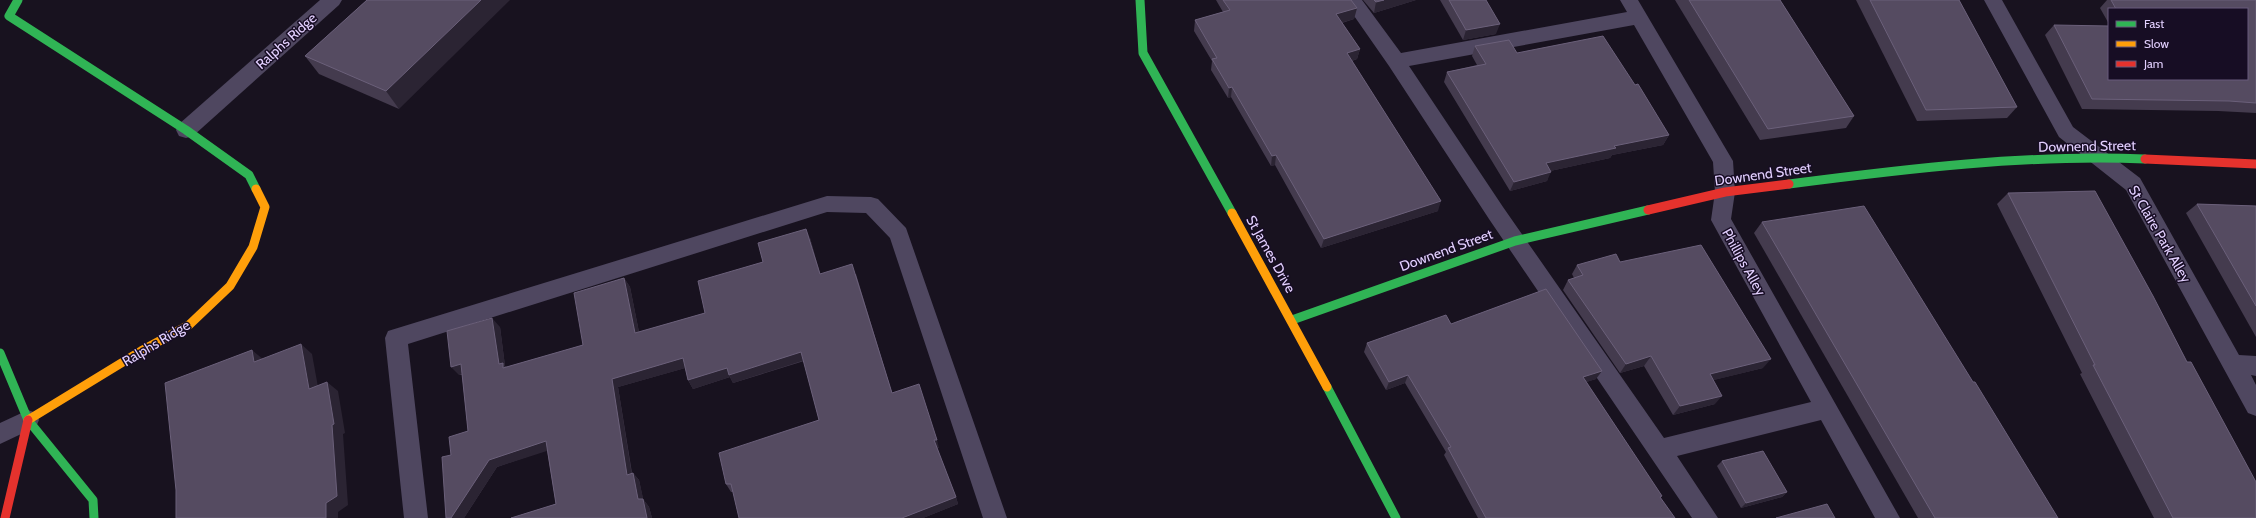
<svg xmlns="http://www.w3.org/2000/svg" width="2256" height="518" viewBox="0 0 2256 518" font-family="Cabin,sans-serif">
<rect width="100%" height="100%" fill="#18121f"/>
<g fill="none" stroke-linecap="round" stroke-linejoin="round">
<!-- lane -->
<g fill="#4f4760" fill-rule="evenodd">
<path d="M1343,0H1362L1401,53L1627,12L1620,0H1638L1733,161L1735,192L1731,219L1900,518H1875L1821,420L1677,456L1718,518H1692L1489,219L1389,66ZM1634,25L1713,162L1715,192L1711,220L1811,402L1664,438L1503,207L1409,66Z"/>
<polygon points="1984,0 2002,0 2073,127 2140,178 2239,355 2256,356 2256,376 2251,375 2256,385 2256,416 2248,413 2126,190 2059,137"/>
<polygon points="827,196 871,197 878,199 906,228 1007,518 983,518 890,238 866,213 827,212 408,344 428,518 404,518 385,338 388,331"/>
<polygon points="28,410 36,413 39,420 36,427 0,444 0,423"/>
</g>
<!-- street -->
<polygon fill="#4f4760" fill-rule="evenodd" points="320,0 342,0 339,5 193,136 186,138 179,136 176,130 179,124"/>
<!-- fast -->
<g stroke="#30b455" stroke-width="9">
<polyline points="18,0 9,16 186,130 249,175 256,189"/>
<polyline points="1140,0 1143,53 1232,213"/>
<path d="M1789,184C1905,169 2028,154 2145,159"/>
<polyline points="1292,320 1515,241 1648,210"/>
<polyline points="0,353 28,420 93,500 94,518"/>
<polyline points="1327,387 1396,518"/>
</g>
<!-- slow -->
<g stroke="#ff9f0a" stroke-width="9">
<polyline points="1232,213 1327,387"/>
<polyline points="28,420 141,351 189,325 230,286 253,247 265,207 256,189"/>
</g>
<!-- jam -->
<g stroke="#e5322d" stroke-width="9">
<polyline points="2145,159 2256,164"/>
<polyline points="1648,210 1725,192 1789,184"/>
<polyline points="5,518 28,420"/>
</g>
</g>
<!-- wall -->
<g fill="#443b4e">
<polygon points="367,0 399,109 319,74 305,56"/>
<polygon points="1216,0 1351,0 1357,8 1354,19 1342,23 1360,49 1357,59 1352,61 1438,211 1321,248 1275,165 1271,166 1231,97 1228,98 1211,70 1212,61 1194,31 1195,20 1223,12"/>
<polygon points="1363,0 1416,0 1374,13"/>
<polygon points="1440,0 1486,0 1496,34 1463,40"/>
<polygon points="1675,0 1780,0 1854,116 1846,128 1760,140"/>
<polygon points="1856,0 1959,0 2017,107 2007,118 1917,121"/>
<polygon points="2107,0 2256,0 2256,113 2218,111 2082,109 2045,35 2054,25 2109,79 2247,9 2109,9 2109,24 2100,8"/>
<polygon points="1475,46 1517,53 1635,85 1669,135 1663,145 1612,155 1610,158 1550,171 1547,181 1510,191 1444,82 1447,72 1477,65 1472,56"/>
<polygon points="2008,193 2256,518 2154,518 2080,374 2082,373 1997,204"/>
<polygon points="2197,204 2256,206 2256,337 2186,213"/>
<polygon points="1762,222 2058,518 1918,518 1754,233"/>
<polygon points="810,238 820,274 856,274 892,393 939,448 937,448 956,497 958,504 923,518 739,518 733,492 731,492 726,484 819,420 804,361 733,383 730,377 693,389 688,380 685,368 618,387 632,473 633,473 639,480 643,499 649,507 652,518 511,518 556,504 547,450 497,467 464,518 446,518 451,455 468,431 462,375 459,375 500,327 505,366 507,367 583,345 624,278 630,287 639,332 705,313 763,262"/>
<polygon points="1620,262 1763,368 1713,380 1715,404 1673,415 1644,366 1620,373 1563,290 1568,280 1574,278 1572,274 1577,265"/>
<polygon points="1451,324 1596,379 1586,382 1660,498 1675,518 1478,518 1444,455 1446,452 1405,383 1386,390 1364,352 1367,343"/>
<polygon points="1722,461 1787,492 1782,497 1741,508 1717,466"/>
</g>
<!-- shaded-wall -->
<g fill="#2b2433">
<polygon points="481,0 510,0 399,109 386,91"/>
<polygon points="1384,0 1416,0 1374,13 1376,2"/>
<polygon points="1357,8 1354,19 1334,25 1336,14"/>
<polygon points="1500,24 1496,34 1463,40 1466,30"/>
<polygon points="1360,49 1357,59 1345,63 1347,53"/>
<polygon points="1232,87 1231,97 1228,98 1229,88"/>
<polygon points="1669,135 1663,145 1612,155 1610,158 1541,173 1546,163 1614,146"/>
<polygon points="1276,155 1275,165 1271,166 1272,156"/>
<polygon points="1551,172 1547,181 1510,191 1514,182"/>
<polygon points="1441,201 1438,211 1321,248 1324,239"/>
<polygon points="806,229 810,238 823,283 820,274"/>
<polygon points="624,278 630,287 641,342 635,333"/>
<polygon points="492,318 500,327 505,366 510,371 511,377 499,364"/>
<polygon points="301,344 312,354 320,398 309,389"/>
<polygon points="252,350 264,360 254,362"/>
<polygon points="801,352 805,360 733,383 730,377 693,389 688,380 727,368"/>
<polygon points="1651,356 1644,366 1620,373 1626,364"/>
<polygon points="683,358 689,367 618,387 633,482 627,475 612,379"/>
<polygon points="1771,359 1763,368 1702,383 1710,374"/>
<polygon points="461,364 469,372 459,375 451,367"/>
<polygon points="1602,371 1596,379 1577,385 1583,377"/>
<polygon points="1408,375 1405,383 1386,390 1389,382"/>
<polygon points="327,382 338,391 345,433 343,434 348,505 338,512 338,518 326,518"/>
<polygon points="1722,396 1715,404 1673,415 1680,406"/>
<polygon points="934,440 937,440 939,448 937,448"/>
<polygon points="546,441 553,449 497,467 464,518 451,518 489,460"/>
<polygon points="633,473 639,480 645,507 638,499"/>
<polygon points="1787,492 1782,497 1741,508 1746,503"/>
<polygon points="956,497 958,504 923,518 902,518"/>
<polygon points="643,499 649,507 652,518 647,518"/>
</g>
<!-- building -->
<g fill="#554b61" stroke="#6b607a">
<polygon points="367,0 481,0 386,91 305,56"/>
<polygon points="1223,0 1351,0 1357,8 1336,14 1360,49 1347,53 1441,201 1324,239 1276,155 1272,156 1232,87 1229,88 1212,59 1217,58 1195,20 1230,10"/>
<polygon points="1374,0 1384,0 1376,2"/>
<polygon points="1449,0 1486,0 1500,24 1466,30"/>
<polygon points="1689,0 1780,0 1854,116 1768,129"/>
<polygon points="1870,0 1959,0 2017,107 1926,110"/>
<polygon points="2111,0 2256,0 2256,103 2229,101 2092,99 2054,25 2109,26 2109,79 2247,79 2247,9 2116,9"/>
<polygon points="1603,36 1635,85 1638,84 1669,135 1614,146 1616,148 1546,163 1551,172 1514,182 1447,72 1486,64 1475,46 1509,40 1517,53"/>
<polygon points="2095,191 2153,296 2187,362 2191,362 2256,482 2256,518 2173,518 2093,365 2095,365 2008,193"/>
<polygon points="2197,204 2256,206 2256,306"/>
<polygon points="1864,206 1973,382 1975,382 2058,518 1935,518 1762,222"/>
<polygon points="806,229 820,274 852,264 892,393 919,384 937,440 934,440 956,497 902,518 739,518 731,484 726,484 719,453 819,420 801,352 729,375 727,368 688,380 683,358 612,379 627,475 633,473 638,499 643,499 647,518 511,518 556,504 546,441 489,460 451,518 446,518 442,457 451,455 449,437 468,431 461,364 451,367 447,331 492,318 499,364 503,363 503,368 583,345 574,293 624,278 635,333 705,313 698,281 763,262 758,243"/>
<polygon points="1701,245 1771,359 1710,374 1722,396 1680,406 1651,356 1626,364 1568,280 1583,275 1577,265 1616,254 1620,262"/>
<polygon points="1546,289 1602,371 1583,377 1662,496 1660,497 1675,518 1486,518 1448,448 1451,447 1408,375 1389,382 1367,343 1446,315 1451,324"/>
<polygon points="301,344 309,389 327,382 334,424 332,425 337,496 326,503 326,518 176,518 176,490 165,383 252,350 254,362"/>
<polygon points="1763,451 1787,492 1746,503 1722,461"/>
<polygon points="1827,504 1835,518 1776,518"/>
</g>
<g text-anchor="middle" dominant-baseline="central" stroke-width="3" stroke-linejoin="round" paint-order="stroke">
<!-- street labels -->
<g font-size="14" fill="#e3d0ff" stroke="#170d24">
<text transform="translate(286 41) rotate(-42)">Ralphs Ridge</text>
<text transform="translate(2087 146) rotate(-1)">Downend Street</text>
<text transform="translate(1763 174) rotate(-8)">Downend Street</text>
<text transform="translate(2160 234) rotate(60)">St Claire Park Alley</text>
<text transform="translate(1446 250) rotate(-20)">Downend Street</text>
<text transform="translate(1271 254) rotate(61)">St James Drive</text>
<text transform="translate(1744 262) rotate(61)">Phillips Alley</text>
<text transform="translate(156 343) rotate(-31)">Ralphs Ridge</text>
</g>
</g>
<!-- legend -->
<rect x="2108" y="8" width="140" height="72" fill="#170d24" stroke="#695b7c"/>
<rect x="2116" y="21" width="20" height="6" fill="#30b455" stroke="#695b7c"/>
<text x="2144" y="28" font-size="12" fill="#e3d0ff">Fast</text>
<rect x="2116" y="41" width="20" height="6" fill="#ff9f0a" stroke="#695b7c"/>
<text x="2144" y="48" font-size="12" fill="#e3d0ff">Slow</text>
<rect x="2116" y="61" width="20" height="6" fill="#e5322d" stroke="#695b7c"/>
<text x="2144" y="68" font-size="12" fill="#e3d0ff">Jam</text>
</svg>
